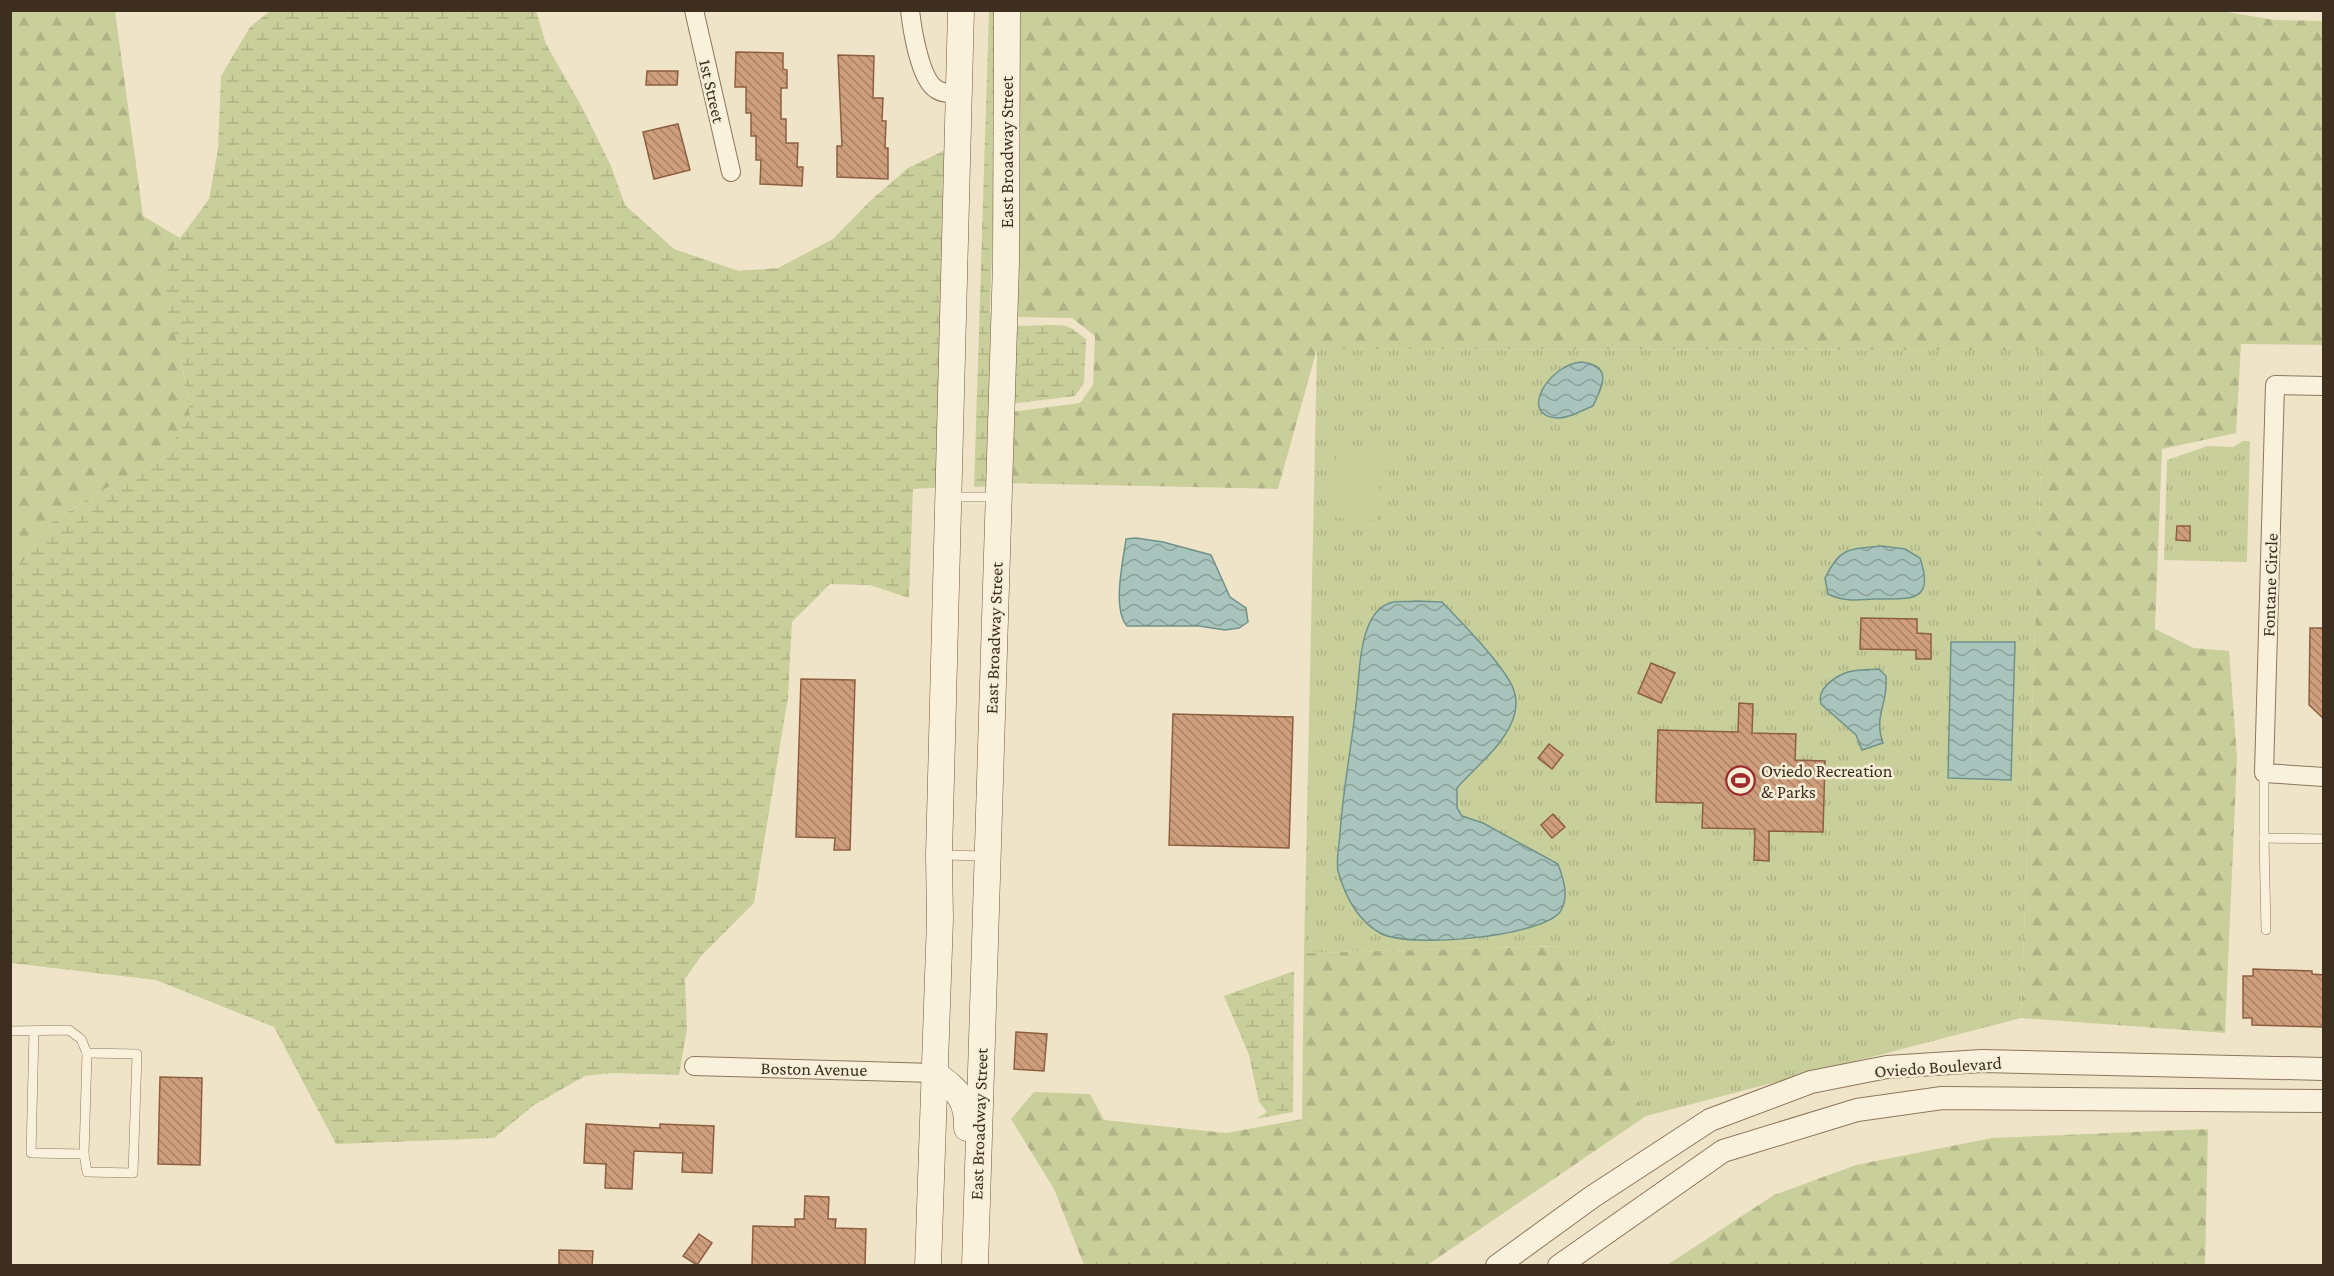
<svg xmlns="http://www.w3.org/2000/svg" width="2334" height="1276" viewBox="0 0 2334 1276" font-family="'Crimson Pro',serif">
<defs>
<pattern id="forest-firs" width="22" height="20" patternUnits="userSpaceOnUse" patternTransform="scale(1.5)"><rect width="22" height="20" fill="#c9cf9b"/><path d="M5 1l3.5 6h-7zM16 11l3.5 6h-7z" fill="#aeb285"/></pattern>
<pattern id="wetland-marsh" width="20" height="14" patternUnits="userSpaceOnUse" patternTransform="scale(1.5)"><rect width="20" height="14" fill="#c9cf9b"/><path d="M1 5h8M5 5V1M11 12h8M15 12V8" fill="none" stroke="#aeb285"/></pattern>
<pattern id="park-tufts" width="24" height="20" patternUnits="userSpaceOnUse" patternTransform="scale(1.5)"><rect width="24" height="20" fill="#c9cf9b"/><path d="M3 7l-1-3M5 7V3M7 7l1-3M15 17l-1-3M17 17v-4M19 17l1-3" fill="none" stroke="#aeb285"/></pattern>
<pattern id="water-waves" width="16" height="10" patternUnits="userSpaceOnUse" patternTransform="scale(1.5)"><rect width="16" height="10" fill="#a9c4bc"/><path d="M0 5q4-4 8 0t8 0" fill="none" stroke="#8ba098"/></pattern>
<pattern id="building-back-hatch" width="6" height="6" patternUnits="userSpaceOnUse" patternTransform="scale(1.5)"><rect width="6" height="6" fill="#cf9f7d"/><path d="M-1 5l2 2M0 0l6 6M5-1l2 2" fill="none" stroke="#a98266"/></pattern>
</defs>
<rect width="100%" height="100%" fill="#f0e4c8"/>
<!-- forest -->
<g fill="url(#forest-firs)">
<polygon points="2215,10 2275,20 2323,21 2323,345 2241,344 2236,433 2162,449 2155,629 2194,648 2229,651 2237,757 2225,1033 2021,1018 2045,350 1317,349 1278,489 1001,483 1002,413 1080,403 1093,385 1095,336 1072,318 1016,317 1009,11"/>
<polygon points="11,11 115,11 143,216 180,238 173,248 181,356 190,415 162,460 99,492 52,522 19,567 11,568"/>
<polygon points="1565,946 1646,1116 1426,1266 1084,1265 1054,1189 1011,1119 1034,1092 1090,1094 1104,1120 1226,1133 1302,1119 1304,953"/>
<polygon points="2208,1129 2205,1265 1667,1265 1774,1195 1856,1165 1992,1138"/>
</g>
<!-- wetland -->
<g fill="url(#wetland-marsh)">
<polygon points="270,11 536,11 546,44 582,107 611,166 625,205 674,249 739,271 778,268 833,239 869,202 908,168 962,142 953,487 913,489 909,598 870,585 830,584 792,622 788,697 754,903 701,956 685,979 687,1029 679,1075 612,1073 585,1076 534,1105 494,1138 336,1144 274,1027 156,980 11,963 11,568 19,567 52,522 99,492 162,460 190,415 181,356 163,294 173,248 209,199 218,149 221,76 250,27"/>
<path d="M989,11H1000L990,312C1006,334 1044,322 1066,326C1073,328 1080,335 1086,339L1084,383L1075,396L1001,405L995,408L987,432L994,486L974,487Z"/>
<polygon points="1294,971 1293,1112 1256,1119 1267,1112 1259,1102 1249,1055 1224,996"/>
</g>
<!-- park -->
<g fill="url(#park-tufts)">
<polygon points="1317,349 2045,350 2021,1018 1646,1116 1565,946 1304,953"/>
<polygon points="2243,441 2250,441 2247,562 2164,560 2167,460 2208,446 2233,447"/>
</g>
<!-- pitch -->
<polygon fill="#c9cf9b" points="1337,446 1382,449 1377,520 1332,517"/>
<!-- water -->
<g fill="url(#water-waves)" stroke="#6f938a" stroke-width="1.5">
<path d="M1581,362C1613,365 1603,385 1593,406C1582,410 1568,419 1557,418C1518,416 1548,365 1581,362Z"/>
<path d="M1136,538L1163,542L1211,555L1230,597L1246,608L1248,622L1239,628L1225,630L1199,626H1127C1112,609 1123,561 1126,539Z"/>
<path d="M1882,546L1905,549L1920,558C1936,605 1908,598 1874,599C1858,600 1844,602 1828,594L1825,578C1840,547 1849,549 1882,546Z"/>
<path d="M1416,601L1442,602C1461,622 1503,664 1513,688C1518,700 1516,713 1511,724C1499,750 1475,767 1457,788V808L1462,816L1483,823L1558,864C1563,878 1570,897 1560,912C1540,937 1409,949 1380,933C1357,920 1345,896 1338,871C1336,860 1339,846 1340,834C1343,785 1354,735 1358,685C1360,660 1362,609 1393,602C1400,601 1409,602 1416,601Z"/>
<polygon points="1951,642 2015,642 2011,780 1948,778"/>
<path d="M1879,669L1886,676C1889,703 1873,715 1883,743L1862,750L1856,735L1821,704C1816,690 1833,678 1845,673C1854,669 1869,670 1879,669Z"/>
</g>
<!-- building -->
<g fill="url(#building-back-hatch)" stroke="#8d5f41" stroke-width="1.5">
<polygon points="736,52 783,53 783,69 787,70 787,88 781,88 781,119 786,119 786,143 798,143 797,167 803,167 802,186 760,184 761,160 756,160 756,136 751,136 751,113 746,113 746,87 735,87"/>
<polygon points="838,55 874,56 873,98 883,98 882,121 886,121 885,148 888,148 888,179 837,177 837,146 842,146"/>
<polygon points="647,71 678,71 677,85 646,85"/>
<polygon points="678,124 690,170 654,179 643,132"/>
<polygon points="2177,526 2190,526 2190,541 2176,540"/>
<polygon points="1861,618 1917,619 1917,633 1931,634 1931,659 1916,659 1916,650 1860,649"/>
<polygon points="2310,628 2324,628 2324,719 2309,705"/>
<polygon points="1651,663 1675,673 1661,703 1638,693"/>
<polygon points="801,679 855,680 850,850 834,850 835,838 796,837"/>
<polygon points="1739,703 1753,704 1752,733 1796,734 1795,760 1825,761 1823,832 1769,831 1769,861 1754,860 1755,829 1702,828 1703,803 1656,802 1658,730 1738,732"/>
<polygon points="1173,714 1293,717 1289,848 1169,845"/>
<polygon points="1549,744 1563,755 1552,769 1538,758"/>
<polygon points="1553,814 1565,827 1552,838 1541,825"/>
<polygon points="2253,969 2312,971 2312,974 2324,975 2324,1027 2252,1025 2252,1018 2243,1018 2243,976 2253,976"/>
<polygon points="1016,1032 1047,1034 1044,1071 1014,1069"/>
<polygon points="160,1077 202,1078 200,1165 158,1164"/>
<polygon points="586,1124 660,1128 660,1124 714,1126 712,1173 682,1172 683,1153 634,1151 632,1189 605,1188 606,1164 584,1163"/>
<polygon points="805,1196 829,1197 828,1219 836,1219 835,1228 866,1229 865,1266 752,1266 753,1226 795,1227 795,1219 804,1219"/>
<polygon points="699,1234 712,1243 697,1265 683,1256"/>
<polygon points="559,1250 593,1251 592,1266 559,1266"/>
</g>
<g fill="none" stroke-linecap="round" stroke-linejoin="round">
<defs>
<g id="service">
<polyline points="950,497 996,497"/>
<polyline points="2264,773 2264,838 2324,839"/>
<polyline points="2264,838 2266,930"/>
<polyline points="942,855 985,856"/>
<polyline points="10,1031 69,1030 81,1039 87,1053 137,1054 133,1173 87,1172 84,1154"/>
<polyline points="34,1031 31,1153 84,1154 87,1053"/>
</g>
<g id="minor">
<polyline points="694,10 731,172"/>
<path d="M910,10C912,29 920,79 936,89C943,94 951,93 959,93"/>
<polyline points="2324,386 2275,385 2264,773 2324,777"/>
<polyline points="694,1066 934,1073"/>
</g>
<g id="tertiary">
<polyline points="1497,1266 1592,1197 1710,1120 1811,1082 1887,1067 1982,1061 2324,1069"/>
<polyline points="1559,1266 1723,1151 1857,1110 1942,1098 2324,1101"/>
</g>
<g id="secondary">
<path d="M934,1073C956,1090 968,1097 967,1128"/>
<polyline points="928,1266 940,919 939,855 961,10"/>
<polyline points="975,1266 1006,263 1007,10"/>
</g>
</defs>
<!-- service casing -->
<use href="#service" stroke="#8d765c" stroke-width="10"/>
<!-- minor casing -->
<use href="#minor" stroke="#8d765c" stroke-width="20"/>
<!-- tertiary casing -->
<use href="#tertiary" stroke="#8d765c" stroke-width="24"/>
<!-- secondary casing -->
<use href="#secondary" stroke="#6f573f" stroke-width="27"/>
<!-- service -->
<use href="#service" stroke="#faf1dc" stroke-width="9"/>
<!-- minor -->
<use href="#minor" stroke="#faf1dc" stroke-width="18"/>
<!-- tertiary -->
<use href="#tertiary" stroke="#faf1dc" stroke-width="22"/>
<!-- secondary -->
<use href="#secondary" stroke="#faf1dc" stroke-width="26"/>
</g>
<!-- icons -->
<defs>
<symbol id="stadium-ring" viewBox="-11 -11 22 22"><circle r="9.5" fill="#f7eed8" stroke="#9e2a2b" stroke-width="1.5"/><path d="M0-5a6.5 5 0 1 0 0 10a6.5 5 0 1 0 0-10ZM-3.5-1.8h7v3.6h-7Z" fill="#9e2a2b"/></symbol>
</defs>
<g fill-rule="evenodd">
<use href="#stadium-ring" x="1724" y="764" width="33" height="33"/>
</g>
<g text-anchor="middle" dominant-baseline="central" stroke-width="5" stroke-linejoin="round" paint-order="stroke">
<!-- street labels -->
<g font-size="18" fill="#3d2e20" stroke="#f7eed8">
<text transform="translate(712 91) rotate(77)">1st Street</text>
<text transform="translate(1007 152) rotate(-90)">East Broadway Street</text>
<text transform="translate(2270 585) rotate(-88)">Fontane Circle</text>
<text transform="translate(994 638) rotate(-88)">East Broadway Street</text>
<text transform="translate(1938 1067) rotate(-4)">Oviedo Boulevard</text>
<text transform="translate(814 1069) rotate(1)">Boston Avenue</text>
<text transform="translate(979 1124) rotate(-88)">East Broadway Street</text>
</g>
<!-- poi labels -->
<g font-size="18" fill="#3d2e20" stroke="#f7eed8" text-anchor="start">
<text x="1761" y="771">Oviedo Recreation<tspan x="1761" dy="21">&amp; Parks</tspan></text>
</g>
</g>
<!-- border -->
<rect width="2334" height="1276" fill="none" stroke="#3d2e20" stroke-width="24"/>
</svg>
